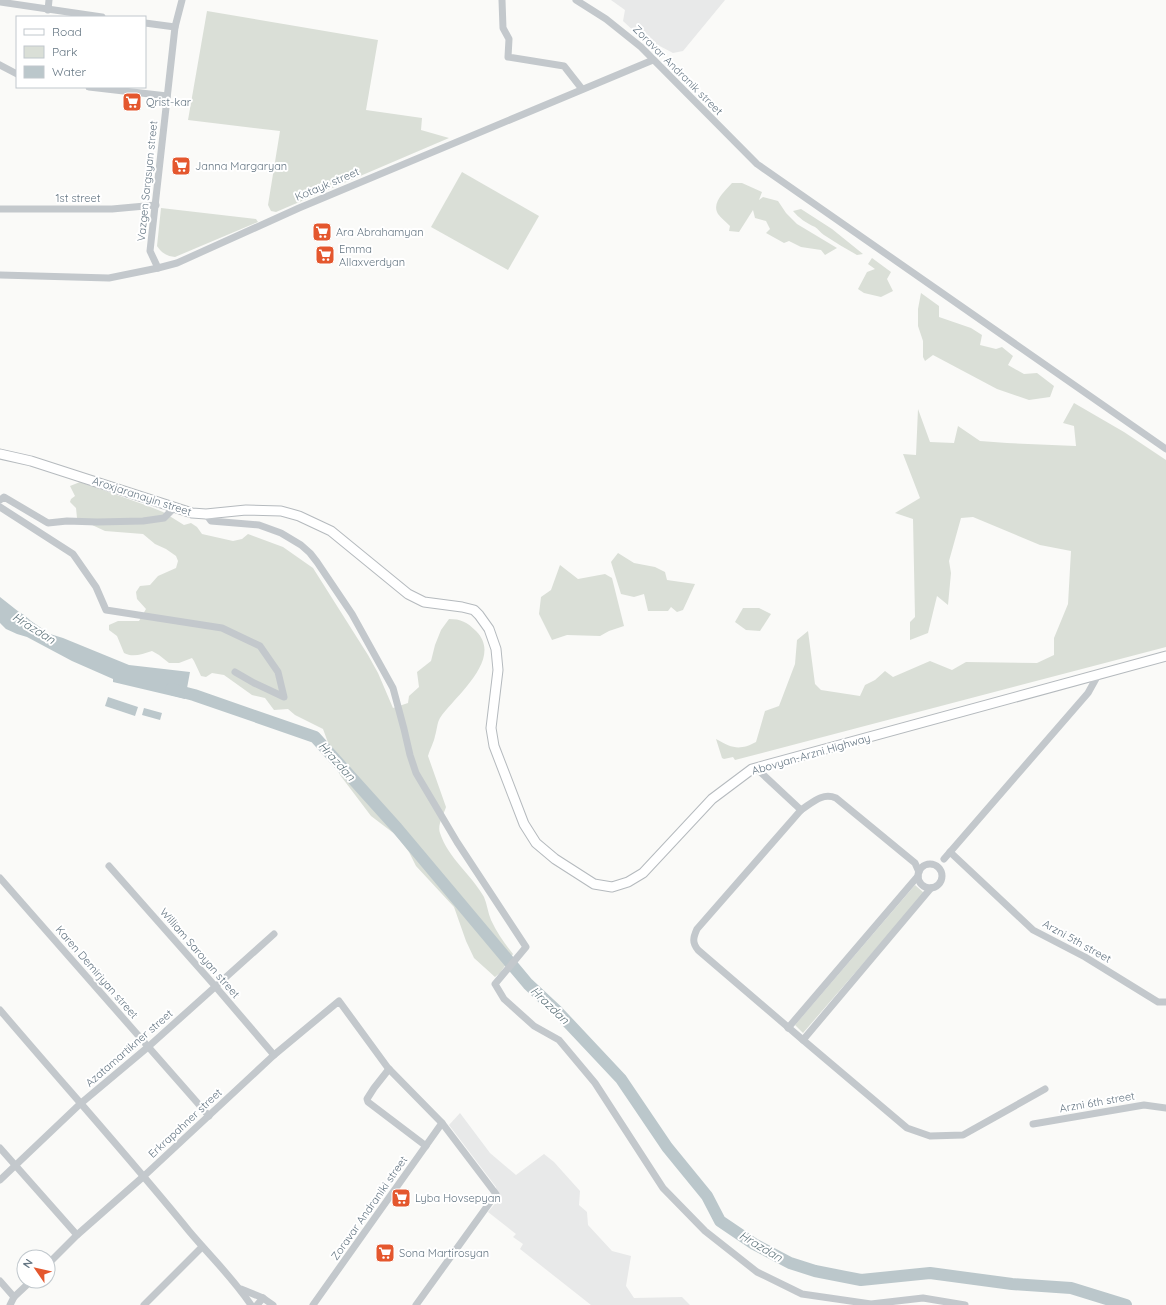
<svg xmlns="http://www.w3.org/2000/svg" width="1166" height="1305" viewBox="0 0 1166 1305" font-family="Quicksand,sans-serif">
<rect width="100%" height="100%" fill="#fafaf8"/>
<!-- built -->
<g fill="#e8e9e9">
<polygon points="611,0 725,0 683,51 673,53 637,34 623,21 625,10"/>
<polygon points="460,1113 490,1153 516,1175 544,1154 554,1162 580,1191 579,1205 587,1212 588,1225 612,1251 631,1256 626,1286 634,1298 682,1297 690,1305 591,1305 520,1249 523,1244 513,1237 516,1234 488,1212 498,1200 496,1187 449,1125"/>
</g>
<!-- green -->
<g fill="#dadfd7">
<polygon points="207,11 378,40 366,110 422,118 421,130 449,138 276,212 271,211 268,205 280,131 188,120"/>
<polygon points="462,172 539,216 508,270 431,227"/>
<path d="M732,183H742L762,192L759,200L763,197L778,201L786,213L797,224L837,248L825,255L821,250L801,247L789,241L784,243L766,233L770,229L766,221L755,218L753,210L739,232L729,231L730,226C726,222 721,218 718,214C711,203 725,191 732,183Z"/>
<path d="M161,208L256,219L258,222L175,257C166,256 162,253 157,246Z"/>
<path d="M801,209L832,229L863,254L857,255C846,249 835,242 824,235C821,233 818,229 815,227C806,223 799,218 793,211Z"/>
<polygon points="872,258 891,272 887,279 893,291 881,297 864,293 858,289 867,272 875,269 868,264"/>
<polygon points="921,293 939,306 939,317 971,328 982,335 980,345 996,349 1002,347 1013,356 1008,365 1024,374 1037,373 1054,386 1050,397 1029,400 997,389 933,355 925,361 923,357 923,341 918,326 918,309"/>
<path d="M1074,403L1124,432L1166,460V647L735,760L733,757L724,759L722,758L716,739C732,748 739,751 756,742L765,711L779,706L795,664L797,640L808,631L815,684L821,690L860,696L865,685L875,680L885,671L893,677L930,661L952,670L966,662L1037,663L1054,655V638L1068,604L1071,551L1040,545L973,517L961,518L949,561L951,573L948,605L937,596L928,633L910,640V622L915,617L913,519L895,513L920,498L903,454L916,455L918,409L930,442L954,443L958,426L980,441L1007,443L1076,446L1074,426L1063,423Z"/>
<path d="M80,482L148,506L163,512L184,525L191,523L197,527L202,534L233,541L242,539L248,534L283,547L313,568L368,655L378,673L393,708L408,703L409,696L419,687L417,672L431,661L435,645L441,630L449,619C461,619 467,622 476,631C504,659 455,696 440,718C437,723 437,730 435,736C434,742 430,749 428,756L446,807C444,814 437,825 440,833C448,858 471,874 484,897C487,904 488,913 491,920C497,933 505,944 513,954L500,973L495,977L474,958L466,941L454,907L416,866L409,852L396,835L371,816L340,775L323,729L295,715L288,709L274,710L265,698L252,695L224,675L212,673L206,677L201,676L194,661L192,658L179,663H169L159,655L152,651C142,654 133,658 124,653L117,636L109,630V625L118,621H139L146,609L137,599L136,592L140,586L150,585L158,576L176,568L178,561L176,556L166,549L155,544L143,534L105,531L77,518L76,508L70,502L71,499L75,496L70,486Z"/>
<polygon points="618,553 634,563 655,567 665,572 667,580 695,584 683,610 677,612 671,607 668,611 648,611 644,594 634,597 621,594 611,562"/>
<polygon points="560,565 578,579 605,574 612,578 624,626 609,631 600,636 567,635 552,640 539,614 541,597 551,590"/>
<polygon points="743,608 759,608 771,614 760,631 746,630 735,622"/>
<polygon points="915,885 924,893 803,1033 795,1025"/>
</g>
<!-- water -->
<g fill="#bbc7cb">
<polygon points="0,597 19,612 24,615 31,621 50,634 63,638 129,665 190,672 185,699 113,682 113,679 72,661 27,637 17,634 6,629 0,623"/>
<polygon points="108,697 138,707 135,716 105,706"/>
<polygon points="144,708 162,713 160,720 142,715"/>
</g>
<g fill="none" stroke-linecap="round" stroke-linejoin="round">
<!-- river -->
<polyline stroke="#bbc7cb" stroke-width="12" points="171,689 194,695 315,737 397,828 528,984 558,1012 621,1079 667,1147 707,1196 720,1221 754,1244 790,1263 815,1271 861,1280 930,1273 1012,1284 1071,1288 1126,1305"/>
<defs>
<polyline id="major" points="0,454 31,461 192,513 206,514 246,510 281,511 299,516 331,531 408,594 424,602 462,607 474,610 479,615 489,629 496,649 498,670 491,728 494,746 524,824 536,843 555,859 594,884 612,887 628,882 643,873 712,799 752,769 1166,656"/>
</defs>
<!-- major casing -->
<use href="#major" stroke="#b5babe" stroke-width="11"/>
<!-- minor -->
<g stroke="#c3c8cc" stroke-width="7">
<polyline points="502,0 503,28 509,39 508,57 564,66 582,89"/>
<polyline points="576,0 606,19 641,47 757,164 1166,449"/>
<polyline points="0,2 102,17"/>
<polyline points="48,10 49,0"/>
<polyline points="145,23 175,27"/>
<polyline points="0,65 17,74"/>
<polyline points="89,87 167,96"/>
<polyline points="0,209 112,209 156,205"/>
<polyline points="158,268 150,251 175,27 182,0"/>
<polyline points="0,275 109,278 158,268 177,263 299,208 653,60"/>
<polyline points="0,500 4,497 48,523 67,521 97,522 143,521 164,518 174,508"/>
<polyline points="0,507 73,554 96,587 106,610 222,628 260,646 278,672 284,697 254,683 235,672"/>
<polyline points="206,514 211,521 259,525 281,533 301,545 310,553 317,562 352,614 393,688 404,729 410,755 416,773 457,842 526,947 495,984 504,999 534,1026 559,1040 595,1083 663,1188 705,1231 757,1272 802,1294 871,1304 923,1298 965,1305"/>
<polyline points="756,768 801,810"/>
<polyline points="950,852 1033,930 1085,957 1158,1002 1166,1002"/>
<polyline points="944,859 1088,693 1098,675"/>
<circle cx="930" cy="876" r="12"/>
<polyline points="109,866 215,986 274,1055"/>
<path d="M919,872L915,863L836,798C822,792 812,803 801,810L697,929C693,938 692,942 698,950L803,1040L907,1128L930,1136L963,1135L1045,1089"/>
<polyline points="0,878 209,1116"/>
<path d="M0,1010C63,1084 128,1156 189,1231C210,1256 233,1278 251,1305"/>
<polyline points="788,1028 918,876"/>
<polyline points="803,1040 931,888"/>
<polyline points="389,1069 374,1088 367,1099 368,1102 426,1146"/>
<polyline points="1033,1124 1144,1105 1166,1108"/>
<polyline points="0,1148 77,1235"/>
<polyline points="0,1180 80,1104 148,1047 274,934"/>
<polyline points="48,1264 77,1235 144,1176 274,1055 339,1001 388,1068 442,1123 496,1194 416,1305"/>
<polyline points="0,1281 14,1297"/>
<polyline points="241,1289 263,1298 273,1305"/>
<polyline points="10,1305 14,1297 31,1281"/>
<polyline points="144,1305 202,1247"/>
<polyline points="257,1305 263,1298"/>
<polyline points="313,1305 442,1123"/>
</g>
<!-- major -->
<use href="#major" stroke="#fff" stroke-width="9"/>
</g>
<!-- icons -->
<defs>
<symbol id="supermarket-square" viewBox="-11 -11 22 22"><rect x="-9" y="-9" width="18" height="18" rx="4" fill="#e4572e" stroke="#fff"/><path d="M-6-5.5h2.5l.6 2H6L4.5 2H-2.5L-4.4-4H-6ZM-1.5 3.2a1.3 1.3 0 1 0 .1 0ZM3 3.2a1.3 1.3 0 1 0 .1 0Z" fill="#fff"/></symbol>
</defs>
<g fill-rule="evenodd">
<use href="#supermarket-square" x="121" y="91" width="22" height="22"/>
<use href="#supermarket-square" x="170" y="155" width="22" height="22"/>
<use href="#supermarket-square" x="311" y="221" width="22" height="22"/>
<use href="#supermarket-square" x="314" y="244" width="22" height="22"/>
<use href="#supermarket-square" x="390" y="1187" width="22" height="22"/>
<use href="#supermarket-square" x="374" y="1242" width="22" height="22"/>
</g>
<g text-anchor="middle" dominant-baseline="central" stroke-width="4" stroke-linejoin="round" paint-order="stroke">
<!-- street labels -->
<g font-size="11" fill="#657683" stroke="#fff">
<text transform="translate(678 70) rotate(45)">Zoravar Andranik street</text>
<text transform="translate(147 181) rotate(-84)">Vazgen Sargsyan street</text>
<text transform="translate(327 184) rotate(-23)">Kotayk street</text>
<text x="78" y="198">1st street</text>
<text transform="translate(142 496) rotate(18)">Aroxjaranayin street</text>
<text transform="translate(811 754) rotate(-16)">Abovyan-Arzni Highway</text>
<text transform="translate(1077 941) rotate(29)">Arzni 5th street</text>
<text transform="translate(200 953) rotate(49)">William Saroyan street</text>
<text transform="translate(97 972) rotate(49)">Karen Demirjyan street</text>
<text transform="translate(129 1048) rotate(-41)">Azatamartikner street</text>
<text transform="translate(1097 1102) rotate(-10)">Arzni 6th street</text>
<text transform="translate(185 1123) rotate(-43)">Erkrapahner street</text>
<text transform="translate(369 1208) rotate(-55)">Zoravar Andraniki street</text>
</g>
<!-- poi labels -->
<g font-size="11" fill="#657683" stroke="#fff" text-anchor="start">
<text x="146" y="102">Qrist-kar</text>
<text x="195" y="166">Janna Margaryan</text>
<text x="336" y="232">Ara Abrahamyan</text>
<text x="339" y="249">Emma<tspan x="339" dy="13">Allaxverdyan</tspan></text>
<text x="415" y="1198">Lyba Hovsepyan</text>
<text x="399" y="1253">Sona Martirosyan</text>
</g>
<!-- water labels -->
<g font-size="12" font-style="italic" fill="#60757c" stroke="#fff">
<text transform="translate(34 628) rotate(32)">Hrazdan</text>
<text transform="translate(337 761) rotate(48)">Hrazdan</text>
<text transform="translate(550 1005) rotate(44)">Hrazdan</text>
<text transform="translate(761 1246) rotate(31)">Hrazdan</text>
</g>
</g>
<!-- legend -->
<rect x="16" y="16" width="130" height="72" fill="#ffffff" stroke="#c1c8cd"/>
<rect x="24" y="29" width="20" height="6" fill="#ffffff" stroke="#c1c8cd"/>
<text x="52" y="36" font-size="12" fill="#657683">Road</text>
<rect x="24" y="46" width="20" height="12" fill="#dadfd7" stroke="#c1c8cd"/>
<text x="52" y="56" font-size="12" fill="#657683">Park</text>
<rect x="24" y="66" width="20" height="12" fill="#bbc7cb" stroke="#c1c8cd"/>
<text x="52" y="76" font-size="12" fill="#657683">Water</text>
<!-- north arrow -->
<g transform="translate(36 1269) rotate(304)"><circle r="19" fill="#ffffff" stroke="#c1c8cd"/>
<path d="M0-3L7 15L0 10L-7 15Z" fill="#e4572e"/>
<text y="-6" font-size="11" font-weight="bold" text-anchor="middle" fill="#657683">N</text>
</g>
</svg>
